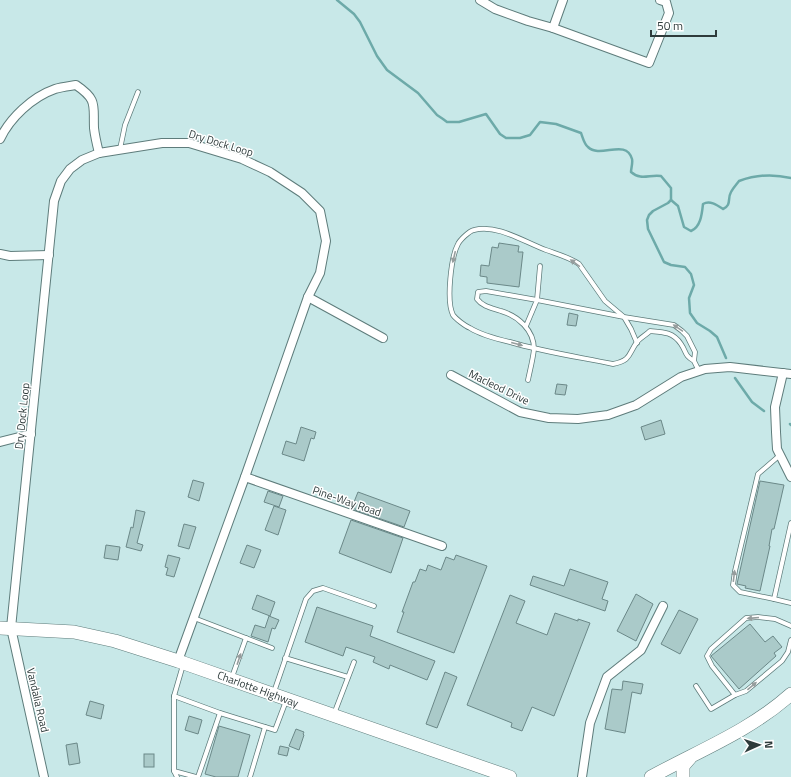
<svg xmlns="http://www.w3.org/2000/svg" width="791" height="777" viewBox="0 0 791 777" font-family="'Titillium Web',sans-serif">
<rect width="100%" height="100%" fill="#c8e8e8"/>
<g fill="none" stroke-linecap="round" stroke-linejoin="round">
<!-- stream -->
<g stroke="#6daaa9" stroke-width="2.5">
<path d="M337,0L354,14L360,22L377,56L387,70L418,93L437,115L443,119L447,122H459L486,114L500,134L506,138H520L530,135L540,122L556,124L581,133C583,138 584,144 588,147C600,159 626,138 632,159C633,163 631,168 631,172C641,181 650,174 661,176L671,188V200L668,203L653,211L649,215L647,220L648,229L664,262L671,265L685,267L691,274L694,285L689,298L690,313L697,323L710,331L717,337L726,358"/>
<path d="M671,200L678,206L684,227L691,231C701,227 702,213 703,204C710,200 717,205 723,209C732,205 727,199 731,192C733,188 736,185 739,181C755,175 774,174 791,178"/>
<polyline points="735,378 752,402 764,411"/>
<polyline points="790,424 791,425"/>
</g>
</g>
<!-- building -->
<g fill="#aacac9" stroke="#6b8888">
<polygon points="499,243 519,246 518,252 523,252 519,287 487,283 487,277 480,276 481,265 489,266 492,247 498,248"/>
<polygon points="569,313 578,315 576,326 567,325"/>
<polygon points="557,384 567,385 565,395 555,394"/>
<polygon points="661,420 665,434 645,440 641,427"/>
<polygon points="301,427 316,432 314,439 311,438 304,461 282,454 286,441 296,444"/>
<polygon points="193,480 204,483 199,501 188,497"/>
<polygon points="760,481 784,485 774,529 772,529 769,546 770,546 760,591 745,588 746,586 737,584"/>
<polygon points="268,491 283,496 279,507 264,502"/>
<polygon points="358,492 410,511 404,527 355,510 355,508 352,507"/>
<polygon points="274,506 286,510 278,535 265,530"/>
<polygon points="136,510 145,512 137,543 143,545 141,551 126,547 131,527 133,528"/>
<polygon points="351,520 403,538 391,573 339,553"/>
<polygon points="184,524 196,527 189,549 178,546"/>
<polygon points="106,545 120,547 118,560 104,558"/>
<polygon points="247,545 261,550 254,568 240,563"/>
<polygon points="168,555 180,558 174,577 166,575 168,568 165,567"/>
<polygon points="456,555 487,566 454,653 397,632 404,612 402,612 413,582 415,582 420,569 426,571 428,565 441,570 446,557 454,560"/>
<polygon points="570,569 608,582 602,599 608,601 605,611 530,585 533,576 564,586"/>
<polygon points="636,594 653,604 636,641 617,631"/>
<polygon points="257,595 275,602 270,616 252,609"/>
<polygon points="510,595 525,601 516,623 547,635 555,613 578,621 578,619 590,623 554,716 532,707 522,731 511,727 512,723 467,705"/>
<polygon points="317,607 373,626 370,636 435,661 427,680 390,665 389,669 373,662 375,657 346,647 343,656 305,642"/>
<polygon points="679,610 698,619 680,654 661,644"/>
<polygon points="269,616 279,620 275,629 272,628 268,642 251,636 255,625 265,628"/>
<polygon points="750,624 765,642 773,636 782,647 774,653 776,656 739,689 711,656"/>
<polygon points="445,672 457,677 437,728 426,724"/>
<polygon points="623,681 643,684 641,694 632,692 625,733 605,729 612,689 622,690"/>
<polygon points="90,701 104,705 101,719 86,715"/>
<polygon points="189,716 202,720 198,734 185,730"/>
<polygon points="219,726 250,735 238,777 216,777 205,774"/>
<polygon points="296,729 304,732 303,734 304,735 299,750 289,746"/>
<polygon points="77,743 80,763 69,765 66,745"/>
<polygon points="280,746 289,748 287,756 278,754"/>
<rect x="144" y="754" width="10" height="13"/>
</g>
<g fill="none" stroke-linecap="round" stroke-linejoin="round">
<defs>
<g id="lane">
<polyline points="120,149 125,125 138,92"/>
<polyline points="540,266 537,300 624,317 631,329 637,343"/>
<path d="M526,326L537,300L486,291L478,292L477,299C483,307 492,308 501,311C518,316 534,330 534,349C533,359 530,370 528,380"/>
<path d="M694,361C684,355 687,353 681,344C673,332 663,332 650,331C646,335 640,338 637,342C628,354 632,360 613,364C579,357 544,352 510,342C497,339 481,335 470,328C465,326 456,319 453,315C446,301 451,257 458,244C460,240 469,231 474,230C498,224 524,242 546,250C557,254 569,257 579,264L605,301L624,317L674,325L682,331L687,336L695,352L694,361L699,371"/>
<polyline points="791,523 774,599 791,603"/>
<polyline points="774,599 740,592 733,585 735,571 758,474 780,455"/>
<polyline points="194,618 272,648"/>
<polyline points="791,626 775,619 758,617 746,618 711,649 707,656 712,666 735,695 746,691 782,661 788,652 791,640"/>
<polyline points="285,658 348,677"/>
<polyline points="183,665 174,696 220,713 275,730 286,701"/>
<polyline points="232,677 246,638"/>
<polyline points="696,686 711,709 735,695"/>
<polyline points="274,692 306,599 313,591 323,588 374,606"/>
<polyline points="174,696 174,771 196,777"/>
<polyline points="334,714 354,662"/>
<polyline points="174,771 177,777"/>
<polyline points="198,777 220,713"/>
<polyline points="250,777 265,727"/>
</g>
<g id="street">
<polyline points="480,0 495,9 528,21 553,28 649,63 669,13 666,2 660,0"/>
<polyline points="553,28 563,0"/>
<path d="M0,139C10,118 32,97 55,89C61,87 70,86 76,85C98,100 93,105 94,128C95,137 97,145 99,153"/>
<polyline points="0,254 10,256 49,255"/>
<polyline points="308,297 383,338"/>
<polyline points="783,373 775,407 776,432 777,449 791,477"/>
<polyline points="451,375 520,412 549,418 578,419 608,415 636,405 681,377 705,369 730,367 791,374"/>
<polyline points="0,442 31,434"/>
<polyline points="245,477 442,546"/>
<polyline points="44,777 11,628 54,201 61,181 70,169 82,160 99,153 162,143 189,143 242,159 270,172 302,193 320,211 326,241 320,273 308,297 245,477 178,661"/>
<polyline points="582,777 590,723 607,677 641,650 663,606"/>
</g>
<g id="primary">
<polyline points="0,628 74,632 115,641 178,661 510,777"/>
<path d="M651,777C698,751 750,731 791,694"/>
<polyline points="683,777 683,766 690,758"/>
</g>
</defs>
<!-- lane casing -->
<use href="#lane" stroke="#5e7c7b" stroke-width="5.5"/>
<!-- street casing -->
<use href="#street" stroke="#5e7c7b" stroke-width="10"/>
<!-- primary casing -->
<use href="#primary" stroke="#5e7c7b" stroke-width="14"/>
<!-- lane -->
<use href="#lane" stroke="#fff" stroke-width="4"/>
<!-- street -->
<use href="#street" stroke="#fff" stroke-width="8"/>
<!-- primary -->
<use href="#primary" stroke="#fff" stroke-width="13"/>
</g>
<!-- one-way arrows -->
<defs><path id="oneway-solid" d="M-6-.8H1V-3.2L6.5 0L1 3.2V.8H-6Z"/></defs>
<g fill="#969d9d">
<use href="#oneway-solid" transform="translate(454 257) rotate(103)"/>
<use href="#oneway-solid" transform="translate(575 263) rotate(-144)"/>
<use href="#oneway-solid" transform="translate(678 328) rotate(-146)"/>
<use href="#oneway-solid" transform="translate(517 344) rotate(15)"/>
<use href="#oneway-solid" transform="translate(734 576) rotate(-83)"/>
<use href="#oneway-solid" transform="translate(753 618) rotate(175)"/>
<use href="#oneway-solid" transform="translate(239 659) rotate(-71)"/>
<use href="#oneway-solid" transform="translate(752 686) rotate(-40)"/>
</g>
<g text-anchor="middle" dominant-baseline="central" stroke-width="3" stroke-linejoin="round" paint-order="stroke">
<!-- street labels -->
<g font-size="11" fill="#2e3b3b" stroke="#fff">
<text transform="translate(221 143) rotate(17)">Dry Dock Loop</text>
<text transform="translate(499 387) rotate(26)">Macleod Drive</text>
<text transform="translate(22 416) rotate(-84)">Dry Dock Loop</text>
<text transform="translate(347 501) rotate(19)">Pine-Way Road</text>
<text transform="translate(258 689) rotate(20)">Charlotte Highway</text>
<text transform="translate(38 700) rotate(77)">Vandalia Road</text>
</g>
</g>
<!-- north arrow -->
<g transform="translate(759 745) rotate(87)" stroke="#ffffff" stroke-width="3" paint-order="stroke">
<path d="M0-3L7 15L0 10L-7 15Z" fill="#2e3b3b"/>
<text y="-6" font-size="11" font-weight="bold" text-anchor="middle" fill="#2e3b3b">N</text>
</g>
<!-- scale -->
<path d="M651 30v6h65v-6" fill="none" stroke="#2e3b3b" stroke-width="2"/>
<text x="657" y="30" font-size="12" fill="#2e3b3b" stroke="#ffffff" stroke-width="3" paint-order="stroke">50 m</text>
</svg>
